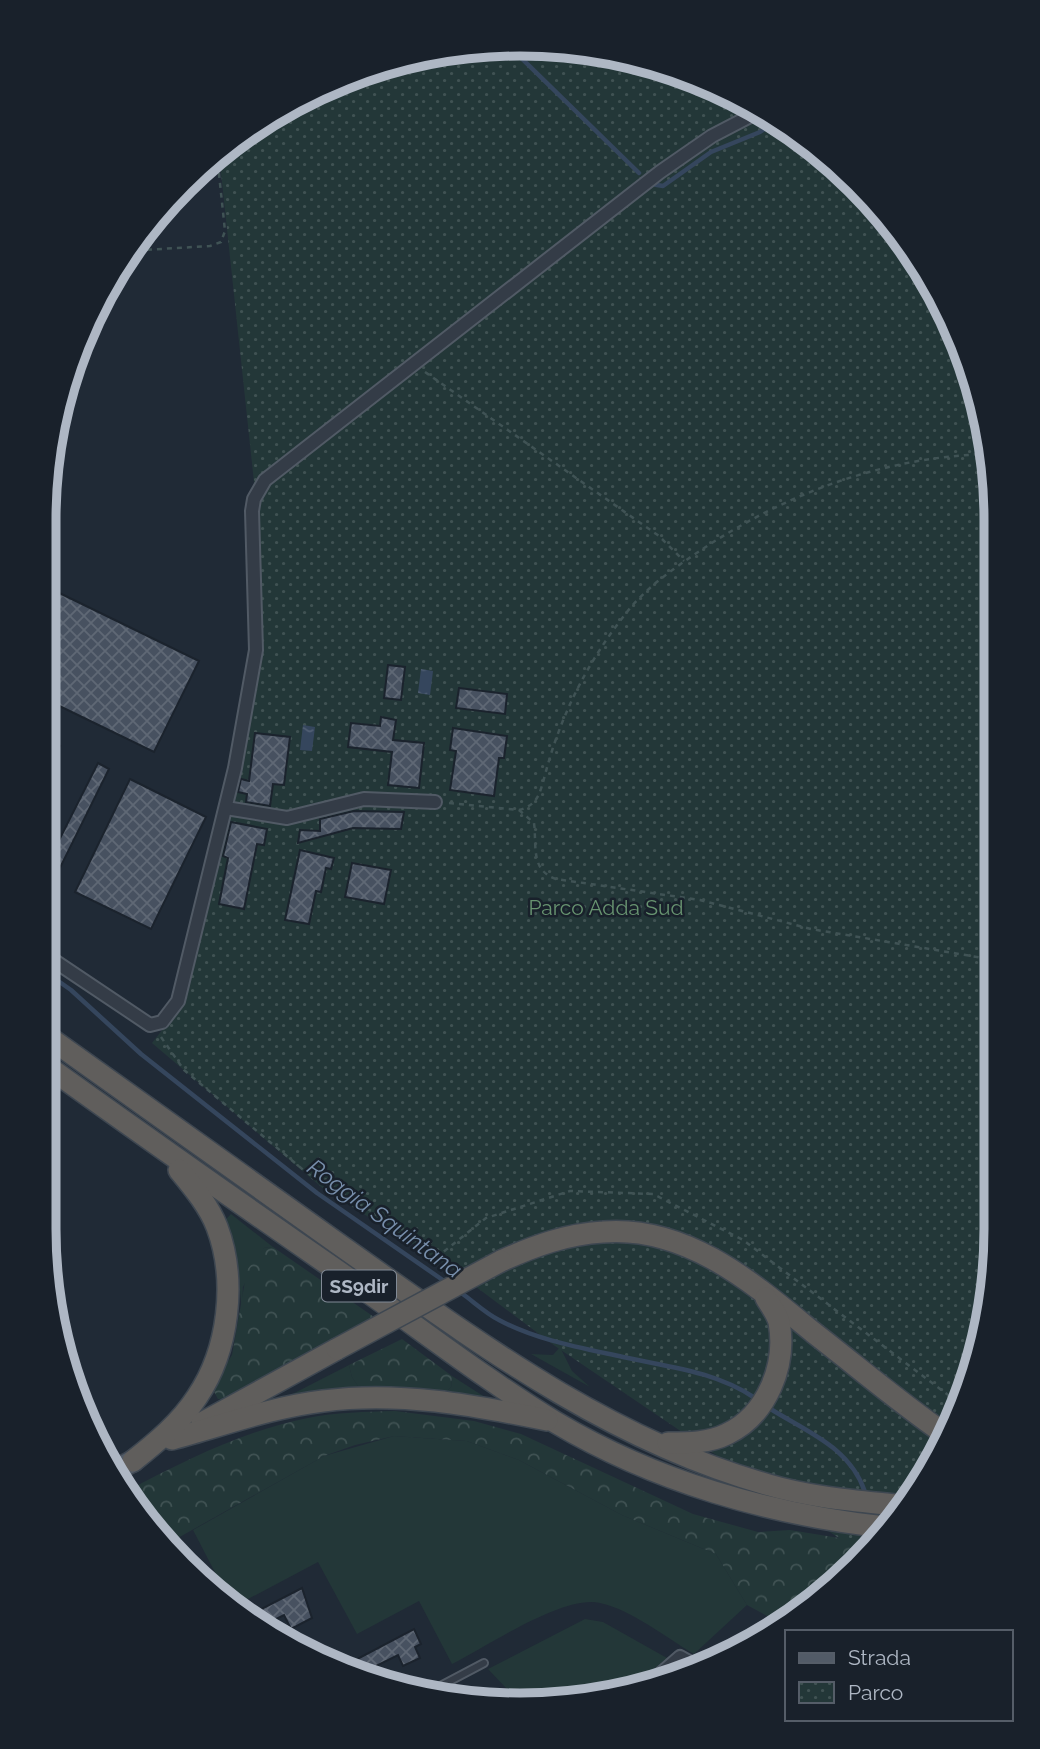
<svg xmlns="http://www.w3.org/2000/svg" width="1040" height="1749" viewBox="0 0 1040 1749" font-family="Raleway,sans-serif">
<defs>
<pattern id="forest-crowns" width="20" height="18" patternUnits="userSpaceOnUse" patternTransform="scale(1.75)"><rect width="20" height="18" fill="#233738"/><path d="M2 6a3 3 0 1 1 6 0M12 15a3 3 0 1 1 6 0" fill="none" stroke="#405253"/></pattern>
<pattern id="park-dots" width="8" height="8" patternUnits="userSpaceOnUse" patternTransform="scale(1.75)"><rect width="8" height="8" fill="#233738"/><path d="M2 2h.1M6 6h.1" fill="none" stroke="#405253" stroke-width="1.8" stroke-linecap="round"/></pattern>
<pattern id="water-ripples" width="26" height="14" patternUnits="userSpaceOnUse" patternTransform="scale(1.75)"><rect width="26" height="14" fill="#35465d"/><path d="M2 4q2-2 4 0t4 0M15 11q2-2 4 0t4 0" fill="none" stroke="#505e73"/></pattern>
<pattern id="building-cross-hatch" width="8" height="8" patternUnits="userSpaceOnUse" patternTransform="scale(1.75)"><rect width="8" height="8" fill="#475160"/><path d="M0 0l8 8M0 8l8-8" fill="none" stroke="#5f6875"/></pattern>
</defs>
<rect width="100%" height="100%" fill="#202a36"/>
<!-- grass -->
<g fill="#233738">
<polygon points="231,1214 273,1247 264,1248 243,1287 242,1312 237,1260 225,1220"/>
<polygon points="560,1347 572,1371 590,1387 531,1354 553,1355"/>
<polygon points="349,1365 352,1377 360,1389 267,1407"/>
<polygon points="452,1376 499,1406 444,1394 451,1387"/>
<path d="M394,1436L467,1441L519,1460L622,1515L716,1554L747,1605L694,1654C665,1637 632,1610 600,1603C564,1594 486,1647 452,1664L419,1601L357,1634L318,1562L233,1607L193,1530L324,1456Z"/>
<polygon points="585,1619 603,1622 667,1658 632,1687 522,1705 488,1669"/>
</g>
<!-- forest -->
<g fill="url(#forest-crowns)">
<polygon points="273,1247 374,1317 227,1399 218,1399 212,1388 232,1355 247,1270 264,1248"/>
<polygon points="402,1339 452,1376 451,1387 444,1394 397,1387 360,1389 352,1377 349,1365"/>
<path d="M395,1411L474,1421L521,1434L693,1514L758,1532L790,1530L870,1543L810,1607L780,1623L747,1605L716,1554L622,1515L519,1460L467,1441L394,1436L355,1445L324,1456L167,1544L142,1519L127,1491C186,1460 243,1431 308,1418C336,1412 366,1412 395,1411Z"/>
</g>
<!-- park -->
<path fill="url(#park-dots)" d="M520,44L613,53L703,80L785,124L878,206L933,282L971,367L995,488V1261L971,1382L916,1494L861,1553L555,1346L448,1266L325,1190L152,1043L181,1006L241,768L263,648L257,510L219,154C276,107 356,64 430,53C459,48 490,47 520,44Z"/>
<!-- water -->
<g fill="url(#water-ripples)">
<polygon points="421,669 433,671 430,695 418,693"/>
<polygon points="303,725 315,727 312,751 300,750"/>
</g>
<g fill="none" stroke-linecap="round" stroke-linejoin="round">
<!-- stream -->
<g stroke="#35465d" stroke-width="4.5">
<polyline points="508,45 639,173"/>
<polyline points="651,184 663,186 711,152 760,132 778,120"/>
<polyline points="44,971 71,990 141,1054 317,1193 447,1283"/>
<path d="M460,1292C473,1301 485,1313 499,1320C536,1340 582,1348 623,1357C669,1367 714,1371 755,1398"/>
<path d="M769,1408C807,1432 850,1447 865,1492"/>
</g>
</g>
<!-- building -->
<g fill="url(#building-cross-hatch)" stroke="#1b232d" stroke-width="2">
<polygon points="45,586 199,661 154,752 45,699"/>
<polygon points="388,665 405,667 401,700 384,698"/>
<polygon points="459,688 507,694 505,714 456,708"/>
<polygon points="381,717 396,720 393,740 424,743 419,788 388,785 392,752 348,747 351,723 380,726"/>
<polygon points="453,728 507,736 504,758 499,758 494,796 450,790 456,751 450,750"/>
<polygon points="255,733 290,737 284,785 273,784 270,806 246,802 247,794 238,792 241,779 249,781"/>
<polygon points="44,738 60,746 44,778"/>
<polygon points="98,763 109,769 44,900 44,870"/>
<polygon points="130,779 206,817 151,929 75,892"/>
<polygon points="354,811 404,812 401,829 353,828 298,843 300,830 320,831 320,819"/>
<polygon points="231,822 267,829 264,845 257,844 244,909 219,904 228,858 223,856"/>
<polygon points="300,850 334,858 331,869 326,868 321,892 316,891 309,924 285,920"/>
<polygon points="352,863 391,870 384,904 345,897"/>
<polygon points="302,1588 312,1618 291,1629 284,1615 264,1625 248,1616"/>
<polygon points="414,1629 421,1644 415,1647 420,1658 403,1666 398,1655 358,1675 342,1667"/>
</g>
<g fill="none" stroke-linecap="round" stroke-linejoin="round">
<defs>
<polyline id="service" points="431,1691 484,1663"/>
<g id="minor">
<polyline points="226,808 287,818 364,799 435,802"/>
<polyline points="44,954 150,1025 162,1022 178,1001 235,768 256,650 252,511 254,499 265,480 660,172 712,136 760,111"/>
<polyline points="649,1684 680,1657 698,1667"/>
</g>
<polyline id="primary" points="116,1470 133,1461"/>
<g id="trunk">
<path d="M44,1034C142,1104 240,1173 337,1243C473,1339 607,1440 769,1485C813,1498 860,1501 905,1506"/>
<path d="M44,1064C147,1138 251,1211 355,1283C421,1329 486,1380 555,1422C654,1481 771,1515 885,1527"/>
<path d="M501,1261C534,1246 567,1234 603,1232C687,1225 754,1284 814,1333C858,1367 900,1403 945,1434"/>
<polyline points="202,1423 337,1349"/>
<path d="M172,1439C221,1426 272,1407 323,1401C399,1391 473,1405 547,1420"/>
<path d="M668,1443C688,1443 709,1443 727,1434C767,1415 787,1365 779,1322C777,1314 770,1305 766,1298"/>
<path d="M133,1461C157,1442 180,1423 197,1397C229,1350 237,1280 217,1227C209,1206 193,1187 179,1170"/>
</g>
</defs>
<!-- service casing -->
<use href="#service" stroke="#515a65" stroke-width="10"/>
<!-- minor casing -->
<use href="#minor" stroke="#515a65" stroke-width="16"/>
<!-- primary casing -->
<use href="#primary" stroke="#3d4550" stroke-width="24"/>
<!-- trunk casing -->
<use href="#trunk" stroke="#3e4751" stroke-width="24"/>
<!-- path -->
<g stroke="#405355" stroke-width="2.5" stroke-dasharray="5 5" stroke-linecap="butt">
<polyline points="127,251 210,246 221,242 225,231 217,155"/>
<polyline points="425,372 659,536 684,561"/>
<path d="M449,803L519,810C538,805 540,793 545,775C561,713 590,657 631,607C651,584 676,567 701,550C787,493 884,457 988,454"/>
<path d="M519,810L534,823C537,846 530,870 556,879L700,900L811,929L995,960"/>
<polyline points="161,1037 184,1070 307,1173 442,1253 486,1218 570,1191 653,1194 743,1240 960,1404"/>
</g>
<!-- service -->
<use href="#service" stroke="#343c47" stroke-width="6"/>
<!-- minor -->
<use href="#minor" stroke="#343c47" stroke-width="12"/>
<!-- primary -->
<use href="#primary" stroke="#525b67" stroke-width="21"/>
<!-- trunk -->
<use href="#trunk" stroke="#605e5c" stroke-width="21"/>
<defs>
<polyline id="trunk-bridge" points="337,1349 501,1261"/>
</defs>
<!-- trunk-bridge casing -->
<use href="#trunk-bridge" stroke="#3e4751" stroke-width="24" stroke-linecap="butt"/>
<!-- trunk-bridge -->
<use href="#trunk-bridge" stroke="#605e5c" stroke-width="21"/>
</g>
<g text-anchor="middle" dominant-baseline="central" stroke-width="5" stroke-linejoin="round" paint-order="stroke">
<!-- shield labels -->
<rect fill="#19212b" stroke="#818a96" stroke-width="2" x="322" y="1270.5" width="74" height="31" rx="5"/>
<g font-size="19" font-weight="bold" fill="#aeb7c4">
<text x="359" y="1286">SS9dir</text>
</g>
<!-- park labels -->
<g font-size="21" fill="#679370" stroke="#19212b">
<text x="606" y="907">Parco Adda Sud</text>
</g>
<!-- water labels -->
<g font-size="23" font-style="italic" fill="#778eab" stroke="#19212b">
<text transform="translate(385 1218) rotate(36)">Roggia Squintana</text>
</g>
</g>
<!-- crop -->
<path d="M0 0H1040V1749H0ZM520 56H520A464 464 0 0 1 984 520V1229A464 464 0 0 1 520 1693H520A464 464 0 0 1 56 1229V520A464 464 0 0 1 520 56Z" fill="#19212b" fill-rule="evenodd"/>
<path fill="none" stroke="#aeb7c4" stroke-width="9" d="M520 56H520A464 464 0 0 1 984 520V1229A464 464 0 0 1 520 1693H520A464 464 0 0 1 56 1229V520A464 464 0 0 1 520 56Z"/>
<!-- legend -->
<rect x="785" y="1630" width="228" height="91" fill="#19212b" stroke="#555d68" stroke-width="2"/>
<rect x="799" y="1653" width="35" height="10" fill="#525b67" stroke="#555d68" stroke-width="2"/>
<text x="848" y="1665" font-size="21" fill="#aeb7c4">Strada</text>
<rect x="799" y="1682" width="35" height="21" fill="url(#park-dots)" stroke="#555d68" stroke-width="2"/>
<text x="848" y="1700" font-size="21" fill="#aeb7c4">Parco</text>
</svg>
